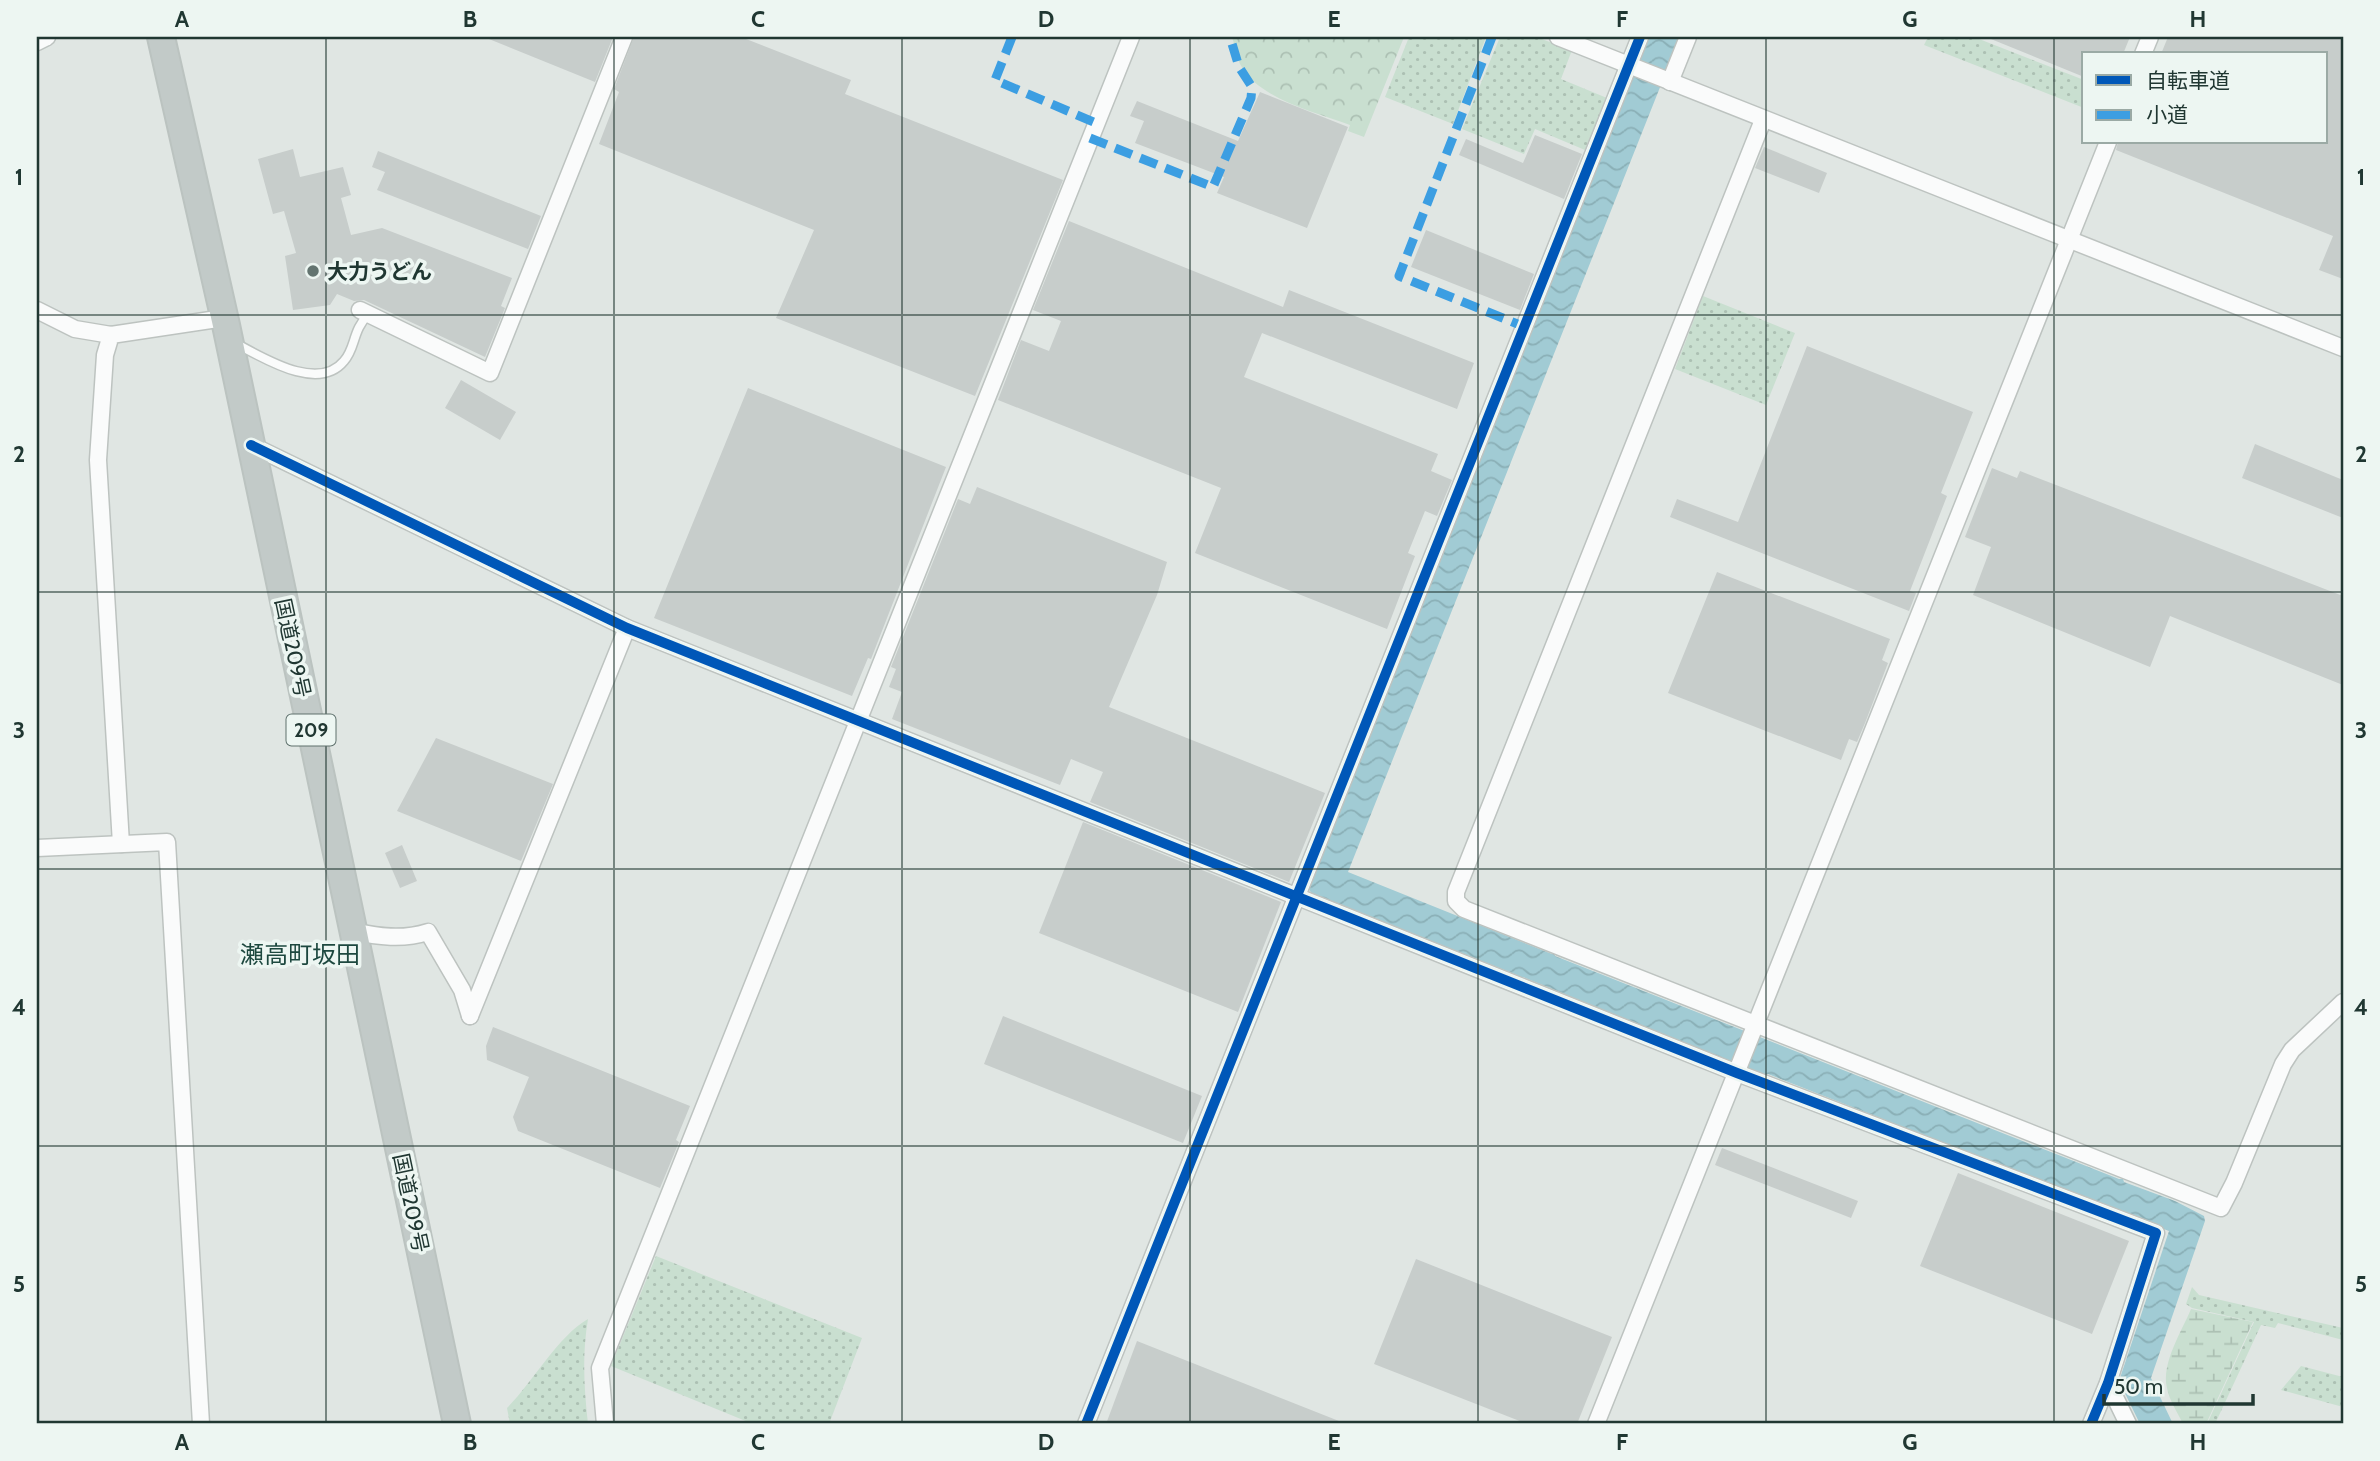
<svg xmlns="http://www.w3.org/2000/svg" width="2380" height="1461" viewBox="0 0 2380 1461" font-family="Cabin,'Noto Sans JP',sans-serif">
<defs>
<pattern id="grass-dots" width="8" height="8" patternUnits="userSpaceOnUse" patternTransform="scale(1.75)"><rect width="8" height="8" fill="#c9dfd0"/><path d="M2 2h.1M6 6h.1" fill="none" stroke="#acc0b3" stroke-width="1.8" stroke-linecap="round"/></pattern>
<pattern id="forest-crowns" width="20" height="18" patternUnits="userSpaceOnUse" patternTransform="scale(1.75)"><rect width="20" height="18" fill="#c9dfd0"/><path d="M2 6a3 3 0 1 1 6 0M12 15a3 3 0 1 1 6 0" fill="none" stroke="#acc0b3"/></pattern>
<pattern id="wetland-marsh" width="20" height="14" patternUnits="userSpaceOnUse" patternTransform="scale(1.75)"><rect width="20" height="14" fill="#c9dfd0"/><path d="M1 5h8M5 5V1M11 12h8M15 12V8" fill="none" stroke="#acc0b3"/></pattern>
<pattern id="water-waves" width="16" height="10" patternUnits="userSpaceOnUse" patternTransform="scale(1.75)"><rect width="16" height="10" fill="#a1cbd4"/><path d="M0 5q4-4 8 0t8 0" fill="none" stroke="#8aafb6"/></pattern>
</defs>
<rect width="100%" height="100%" fill="#e0e6e3"/>
<!-- grass -->
<g fill="url(#grass-dots)">
<polygon points="1409,37 1486,37 1453,124 1385,97"/>
<polygon points="1500,37 1536,37 1572,50 1561,79 1607,98 1585,150 1535,129 1524,154 1462,129"/>
<polygon points="1928,37 1974,37 2084,80 2084,108 1924,45"/>
<polygon points="1703,296 1795,333 1766,405 1675,369"/>
<polygon points="656,1256 862,1338 829,1424 753,1424 611,1366"/>
<polygon points="2192,1287 2199,1295 2343,1328 2343,1340 2278,1323 2275,1328 2261,1325 2215,1424 2207,1424 2254,1322 2192,1308 2186,1304"/>
<path d="M588,1319C582,1355 584,1388 588,1424H510L507,1408C533,1382 558,1336 588,1319Z"/>
<polygon points="2301,1366 2343,1377 2343,1407 2281,1390"/>
</g>
<!-- forest -->
<path fill="url(#forest-crowns)" d="M1232,37H1404L1364,137L1348,131L1350,125C1315,112 1258,99 1240,64C1236,56 1235,45 1232,37Z"/>
<!-- wetland -->
<path fill="url(#wetland-marsh)" d="M2191,1309L2253,1322L2206,1424H2183C2178,1413 2169,1400 2167,1388C2161,1363 2182,1331 2191,1309Z"/>
<!-- water -->
<polygon fill="url(#water-waves)" points="1648,37 1680,37 1348,872 1552,954 1553,952 1555,956 2119,1179 2123,1179 2124,1182 2175,1201 2204,1216 2205,1221 2151,1378 2173,1424 2140,1424 2119,1381 2169,1231 1768,1074 1764,1076 1523,977 1520,979 1517,977 1517,975 1312,894 1308,888"/>
<!-- building -->
<g fill="#c7cdcb">
<polygon points="484,37 613,37 595,82"/>
<polygon points="634,37 741,37 851,80 845,94 1063,180 975,396 776,318 814,230 599,144 619,92 614,89"/>
<polygon points="1986,37 2130,37 2123,54 2084,54 2084,77"/>
<polygon points="2168,37 2343,37 2343,279 2319,270 2333,236 2116,150 2118,142 2326,142 2326,54 2161,54"/>
<polygon points="1260,92 1348,127 1307,228 1217,193 1224,177 1135,143 1144,121 1130,116 1137,101 1238,141"/>
<polygon points="1535,135 1582,154 1564,199 1459,155 1466,139 1523,163"/>
<polygon points="1764,147 1827,173 1819,193 1755,168"/>
<polygon points="293,149 300,177 343,167 351,195 341,198 351,235 382,228 512,278 501,306 505,308 485,357 364,300 354,301 337,294 330,305 293,310 285,256 296,253 284,211 273,214 258,159"/>
<polygon points="378,151 541,216 528,249 377,190 385,172 372,167"/>
<polygon points="1069,221 1283,307 1289,290 1474,363 1457,409 1262,333 1244,377 1438,454 1431,471 1452,480 1437,516 1425,511 1408,553 1415,556 1387,629 1195,553 1221,488 998,400 1021,340 1049,351 1061,321 1033,310"/>
<polygon points="1426,230 1534,274 1520,310 1411,267"/>
<polygon points="1807,346 1973,412 1941,493 1947,496 1910,591 1916,593 1909,611 1670,517 1677,499 1738,522"/>
<polygon points="461,380 516,412 500,440 445,408"/>
<polygon points="748,388 946,467 871,659 868,658 852,696 654,618"/>
<polygon points="2255,444 2343,480 2343,518 2242,478"/>
<polygon points="1992,468 2017,478 2020,471 2343,596 2343,685 2170,616 2150,667 1973,595 1991,547 1965,537"/>
<polygon points="977,487 1167,562 1157,595 1109,707 1325,793 1289,882 1090,802 1103,772 1071,759 1060,785 892,719 902,692 889,687 896,669 891,667 958,499 970,504"/>
<polygon points="1717,572 1890,639 1882,660 1888,663 1865,723 1857,742 1849,739 1841,760 1668,693"/>
<polygon points="436,738 553,784 521,861 397,811"/>
<polygon points="1083,822 1281,902 1238,1012 1039,933"/>
<polygon points="402,845 417,881 400,888 385,853"/>
<polygon points="1003,1016 1202,1096 1183,1143 984,1064"/>
<polygon points="493,1027 690,1106 676,1140 679,1142 660,1188 518,1131 513,1117 529,1077 487,1060 486,1046"/>
<polygon points="1722,1148 1858,1201 1851,1218 1715,1165"/>
<polygon points="1958,1173 2129,1241 2092,1334 1920,1266"/>
<polygon points="1416,1259 1612,1337 1577,1424 1527,1424 1374,1364"/>
<polygon points="1137,1341 1344,1423 1344,1424 1106,1424"/>
</g>
<g fill="none" stroke-linecap="round" stroke-linejoin="round">
<defs>
<path id="service" d="M235,343C262,357 318,393 344,361C356,348 352,330 369,314"/>
<g id="minor">
<path d="M1558,37C1819,142 2082,243 2343,348"/>
<polyline points="37,42 47,37"/>
<polyline points="2143,54 2150,37"/>
<polyline points="1670,82 1688,37"/>
<polyline points="1763,120 1456,892 1456,901 1464,909 2221,1208 2234,1183 2283,1064 2292,1050 2343,1002"/>
<polyline points="37,310 75,329 111,335"/>
<polyline points="360,310 490,373 624,37"/>
<polyline points="251,445 627,628 1737,1073 2156,1233 2108,1383 2091,1424"/>
<polyline points="121,844 98,460 105,355 111,335 224,318"/>
<polyline points="37,848 167,842 201,1424"/>
<path d="M353,931C378,937 403,940 428,932L462,990L470,1016"/>
<polyline points="470,1016 627,628"/>
<polyline points="2108,1383 2128,1424"/>
<polyline points="605,1424 600,1368 1131,37"/>
<polyline points="1086,1424 1640,37"/>
<polyline points="1596,1424 2108,142"/>
</g>
<polyline id="trunk" points="161,37 226,325 457,1424"/>
</defs>
<!-- service casing -->
<use href="#service" stroke="#bdc3c0" stroke-width="11"/>
<!-- minor casing -->
<use href="#minor" stroke="#bdc3c0" stroke-width="19"/>
<!-- trunk casing -->
<use href="#trunk" stroke="#bbc3c0" stroke-width="30"/>
<!-- service -->
<use href="#service" stroke="#fafbfb" stroke-width="8"/>
<!-- minor -->
<use href="#minor" stroke="#fafbfb" stroke-width="16"/>
<!-- trunk -->
<use href="#trunk" stroke="#c2cac8" stroke-width="26"/>
<!-- quiet -->
<g stroke="#3c9ee2" stroke-width="9" stroke-dasharray="18 9" stroke-linecap="butt">
<polyline points="1012,37 995,80 1096,123"/>
<polyline points="1492,37 1399,276 1525,327"/>
<polyline points="1090,138 1213,187 1251,98 1252,87 1239,67 1230,37"/>
</g>
<defs>
<g id="cycleway">
<polyline points="251,445 627,628 1737,1073 2156,1233 2108,1383 2091,1424"/>
<polyline points="1086,1424 1640,37"/>
</g>
</defs>
<!-- cycleway casing -->
<use href="#cycleway" stroke="#edf6f2" stroke-width="15"/>
<!-- cycleway -->
<use href="#cycleway" stroke="#0057b8" stroke-width="10"/>
</g>
<!-- grid -->
<path fill="none" stroke="#203732" stroke-width="2" stroke-opacity="0.55" d="M326,37V1424M614,37V1424M902,37V1424M1190,37V1424M1478,37V1424M1766,37V1424M2054,37V1424M37,315H2343M37,592H2343M37,869H2343M37,1146H2343"/>
<!-- markers -->
<circle fill="#637470" stroke="#edf6f2" stroke-width="2.5" cx="313" cy="271" r="7"/>
<g text-anchor="middle" dominant-baseline="central" stroke-width="7" stroke-linejoin="round" paint-order="stroke">
<!-- shield labels -->
<rect fill="#edf6f2" stroke="#5e706c" stroke-width="2" x="286.5" y="714.5" width="49" height="31" rx="5"/>
<g font-size="19" font-weight="bold" fill="#203732">
<text x="311" y="730">209</text>
</g>
<!-- poi labels -->
<g font-size="21" font-weight="bold" fill="#203732" stroke="#edf6f2" text-anchor="start">
<text x="327" y="271">大力うどん</text>
</g>
<!-- street labels -->
<g font-size="21" fill="#203732" stroke="#edf6f2">
<text transform="translate(293 648) rotate(78)">国道209号</text>
<text transform="translate(411 1203) rotate(78)">国道209号</text>
</g>
<!-- quarter labels -->
<g font-size="24" fill="#1d483f" stroke="#edf6f2">
<text x="300" y="954">瀬高町坂田</text>
</g>
</g>
<!-- border -->
<rect width="2380" height="1461" fill="none" stroke="#edf6f2" stroke-width="77"/>
<!-- legend -->
<rect x="2082" y="52" width="245" height="91" fill="#edf6f2" stroke="#9baaa5" stroke-width="2"/>
<rect x="2096" y="75" width="35" height="10" fill="#0057b8" stroke="#9baaa5" stroke-width="2"/>
<text x="2146" y="88" font-size="21" fill="#203732">自転車道</text>
<rect x="2096" y="110" width="35" height="10" fill="#3c9ee2" stroke="#9baaa5" stroke-width="2"/>
<text x="2146" y="122" font-size="21" fill="#203732">小道</text>
<!-- scale -->
<path d="M2104 1394v10h149v-10" fill="none" stroke="#203732" stroke-width="3.5"/>
<text x="2114" y="1394" font-size="21" fill="#203732" stroke="#edf6f2" stroke-width="5" paint-order="stroke">50 m</text>
<rect x="38" y="38" width="2304" height="1384" fill="none" stroke="#203732" stroke-width="2.5"/>
<g font-size="23" text-anchor="middle" font-weight="bold" fill="#203732">
<text x="182" y="27">A</text>
<text x="470" y="27">B</text>
<text x="758" y="27">C</text>
<text x="1046" y="27">D</text>
<text x="1334" y="27">E</text>
<text x="1622" y="27">F</text>
<text x="1910" y="27">G</text>
<text x="2198" y="27">H</text>
<text x="19" y="185">1</text>
<text x="2361" y="185">1</text>
<text x="19" y="462">2</text>
<text x="2361" y="462">2</text>
<text x="19" y="738">3</text>
<text x="2361" y="738">3</text>
<text x="19" y="1015">4</text>
<text x="2361" y="1015">4</text>
<text x="19" y="1292">5</text>
<text x="2361" y="1292">5</text>
<text x="182" y="1450">A</text>
<text x="470" y="1450">B</text>
<text x="758" y="1450">C</text>
<text x="1046" y="1450">D</text>
<text x="1334" y="1450">E</text>
<text x="1622" y="1450">F</text>
<text x="1910" y="1450">G</text>
<text x="2198" y="1450">H</text>
</g>
</svg>
